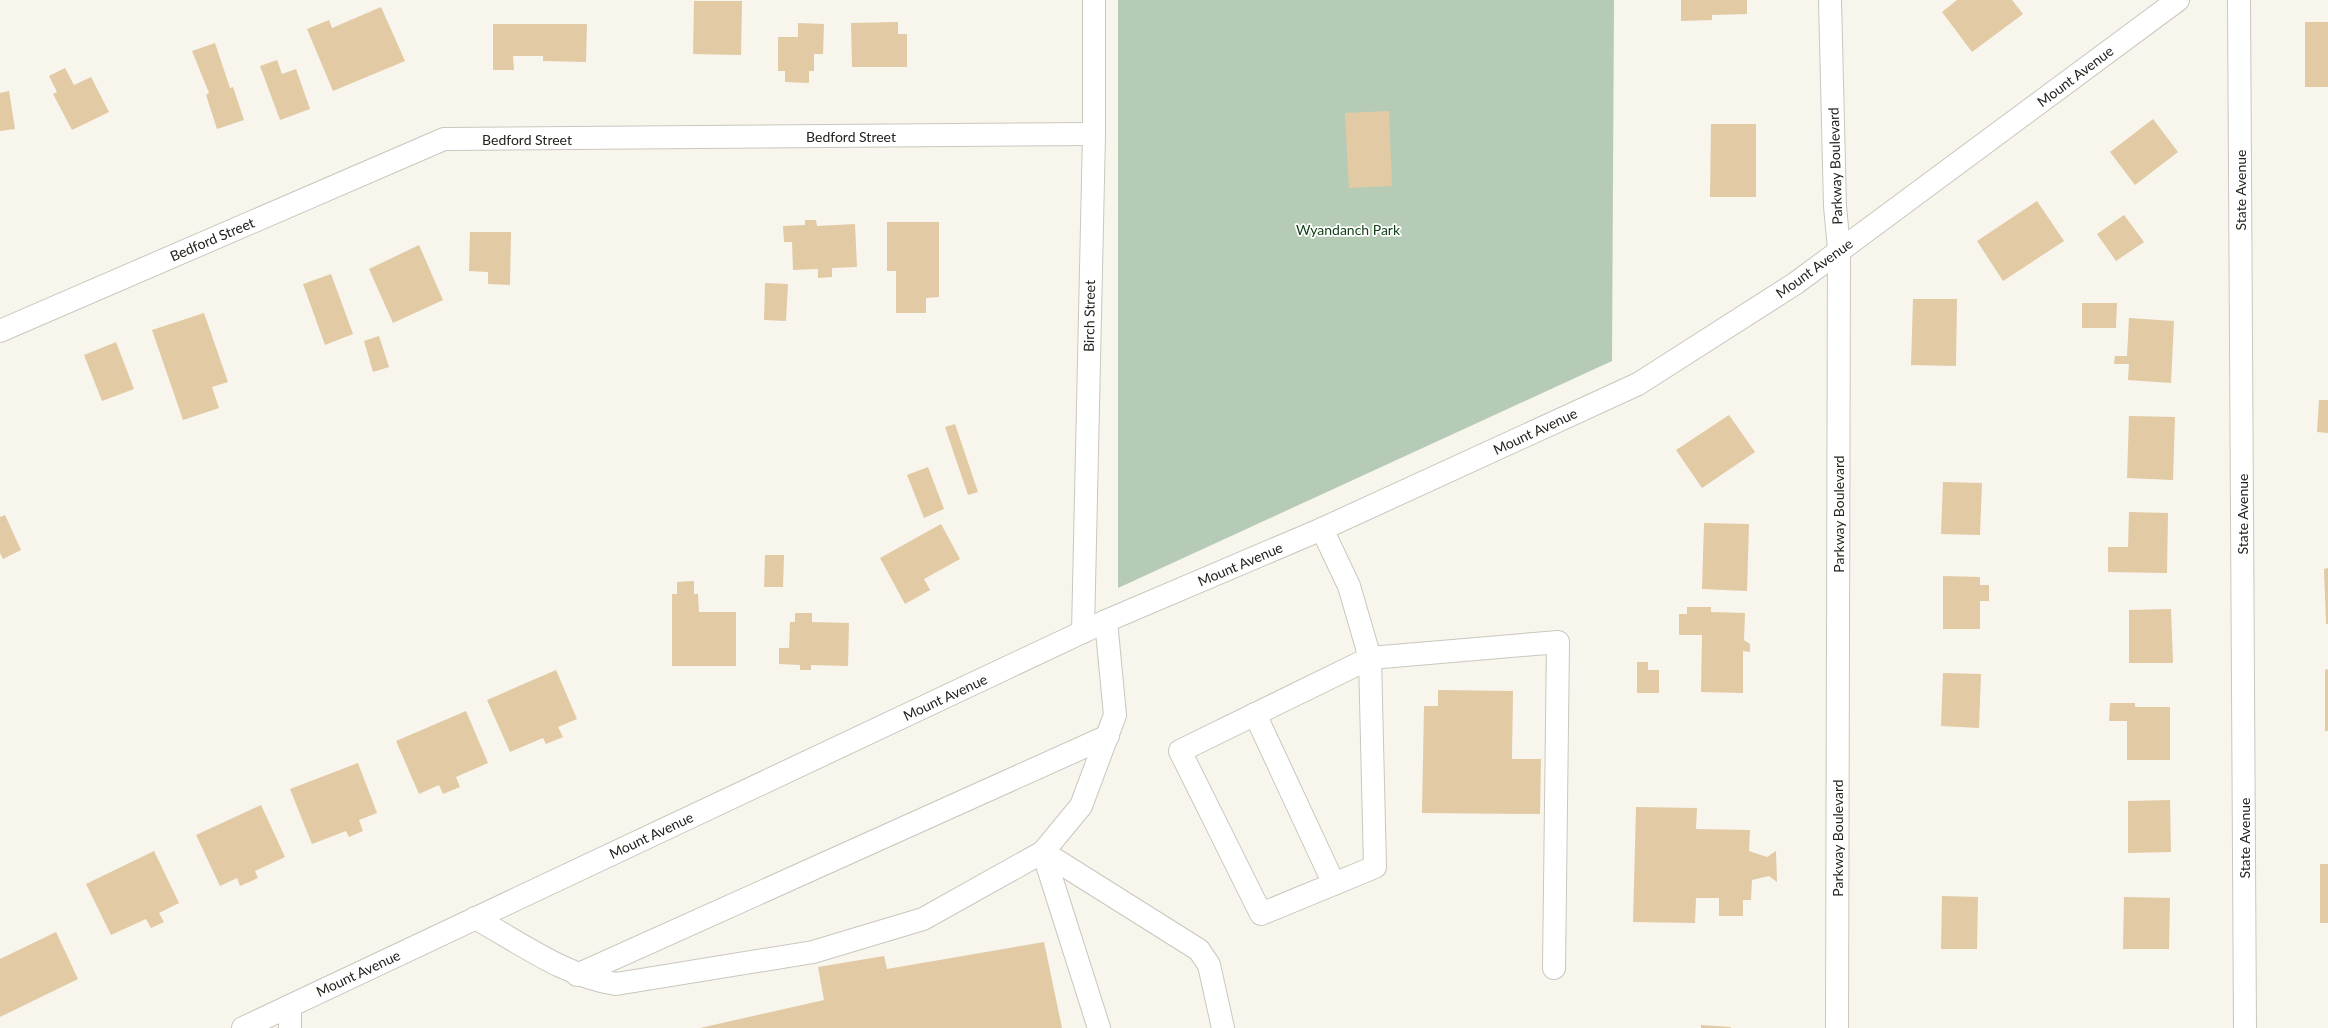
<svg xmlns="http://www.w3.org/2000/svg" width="2328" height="1028" viewBox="0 0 2328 1028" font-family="Lato,sans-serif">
<rect width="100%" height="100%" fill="#f8f5ec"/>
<!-- green -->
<polygon fill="#b6cbb6" points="1118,0 1614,0 1612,361 1118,588"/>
<!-- building -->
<g fill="#e2caa5">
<polygon points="1681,0 1747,0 1747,14 1712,15 1712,20 1681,21"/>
<polygon points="1957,0 2012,0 2023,14 1972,52 1942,12"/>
<polygon points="694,1 742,1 741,55 693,54"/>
<polygon points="381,7 405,61 333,91 307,29 329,20 332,28"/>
<polygon points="898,22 898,34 907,34 907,67 852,67 851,23"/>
<rect x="2305" y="22" width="23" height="65"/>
<polygon points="798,23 824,24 823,54 814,54 814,71 809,71 809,83 785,82 785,71 778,71 778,37 798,37"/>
<polygon points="493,24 587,24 586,62 543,61 543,56 513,56 514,70 493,70"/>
<polygon points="215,43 230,88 233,87 244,120 217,129 206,95 209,93 192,51"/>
<polygon points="277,60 282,74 296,69 310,109 280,120 260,66"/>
<polygon points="65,68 74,85 91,77 109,112 72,130 53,94 57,92 49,76"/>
<polygon points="9,91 15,129 0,131 0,93"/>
<polygon points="1389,111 1392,186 1349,188 1345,113"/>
<polygon points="2153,119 2178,152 2135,185 2110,152"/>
<polygon points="1711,124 1756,124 1756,197 1710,197"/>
<polygon points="2037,201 2064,241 2003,281 1977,241"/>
<polygon points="2124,215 2144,242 2116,261 2097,234"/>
<polygon points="805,220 816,220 817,226 855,224 857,267 832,268 832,277 818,278 818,269 793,270 792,242 784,242 783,226 805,225"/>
<polygon points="887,222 939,222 939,297 926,298 926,313 896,313 896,271 887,271"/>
<polygon points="470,232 511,232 510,285 488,284 488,272 469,271"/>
<polygon points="419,245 443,300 393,323 369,269"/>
<polygon points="331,274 353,334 325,345 303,284"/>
<polygon points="765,283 788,284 786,321 764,320"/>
<polygon points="1913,299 1957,299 1956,366 1911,365"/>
<polygon points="2082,303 2117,303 2116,328 2082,328"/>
<polygon points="204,313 228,382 212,387 219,408 183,420 152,330"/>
<polygon points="2129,318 2174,321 2171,383 2128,380 2129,364 2114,364 2115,356 2127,356"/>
<polygon points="379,336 389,367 373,372 364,341"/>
<polygon points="116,342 134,389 102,401 84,355"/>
<polygon points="2319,400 2328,400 2328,433 2317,432"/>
<polygon points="1729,415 1755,452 1702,488 1676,450"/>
<polygon points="2129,416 2175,417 2173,480 2127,478"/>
<polygon points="955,424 978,492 968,495 945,427"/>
<polygon points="928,467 944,509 924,518 907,475"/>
<polygon points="1943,482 1982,483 1980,535 1941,534"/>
<polygon points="2129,512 2168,513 2167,573 2108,572 2108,547 2128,547"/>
<polygon points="5,515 21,550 3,559 0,553 0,517"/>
<polygon points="1704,523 1749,524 1747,591 1702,589"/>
<polygon points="941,524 960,559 924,579 930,590 905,604 880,558"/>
<polygon points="765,555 784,555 783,587 764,587"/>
<polygon points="2328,568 2328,624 2326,624 2324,569"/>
<polygon points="1943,576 1980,577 1980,585 1989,585 1989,601 1980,601 1980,629 1943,629"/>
<polygon points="694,581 694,594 698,594 699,612 736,612 736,666 672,666 672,594 677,594 677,582"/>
<polygon points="1687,607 1711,607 1711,612 1745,613 1744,640 1750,644 1750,652 1743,651 1743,693 1701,692 1702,635 1679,635 1679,614 1687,614"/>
<polygon points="2171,609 2173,663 2129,663 2129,610"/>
<polygon points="795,613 812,613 812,622 849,623 848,666 811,665 811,670 800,670 800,665 779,664 779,648 789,648 790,622 795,622"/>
<polygon points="1637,662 1648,662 1648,670 1659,670 1659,693 1637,693"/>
<polygon points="2328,669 2328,731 2325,731 2325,670"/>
<polygon points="556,670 577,719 558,727 563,737 546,744 543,738 510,752 487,700"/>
<polygon points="1943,673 1981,674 1979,728 1941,726"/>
<polygon points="1438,690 1513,691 1512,759 1541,759 1540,814 1422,813 1424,706 1438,706"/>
<polygon points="2110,703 2135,703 2135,707 2170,707 2170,760 2127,760 2127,721 2109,721"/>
<polygon points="466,711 488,763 456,777 460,787 443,794 439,785 419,794 396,741"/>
<polygon points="358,763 377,813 359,820 363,831 349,837 346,831 312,844 290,789"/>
<polygon points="2170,800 2171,852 2128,853 2128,801"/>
<polygon points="261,805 285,857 255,871 258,878 240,886 237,878 220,886 196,835"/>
<polygon points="1636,807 1697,808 1696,829 1750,830 1749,851 1767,857 1776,851 1777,882 1769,876 1752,880 1751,900 1743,900 1743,916 1719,916 1719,898 1696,898 1695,923 1633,922"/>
<polygon points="154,851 179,903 159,913 164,922 151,928 146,919 111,935 86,884"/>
<rect x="2320" y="864" width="8" height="59"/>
<polygon points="1942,896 1978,897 1977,949 1941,949"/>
<polygon points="2124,897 2170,898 2169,949 2123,949"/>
<polygon points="56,932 78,979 0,1017 0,959"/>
<polygon points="1044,942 1062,1028 700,1028 824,1000 818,967 884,956 887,969"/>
<polygon points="1701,1025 1731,1027 1731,1028 1701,1028"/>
</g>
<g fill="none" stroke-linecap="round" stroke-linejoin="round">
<defs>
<g id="minor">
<polyline points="1830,0 1835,206 1839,249 1837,1028"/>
<polyline points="2239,0 2245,1028"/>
<polyline points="0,331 444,139 1094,134"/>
<polyline points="1322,529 1349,586 1370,658 1558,642 1554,968"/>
<polyline points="1083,632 1094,134 1094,0"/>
<polygon points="1370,658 1375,867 1261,914 1180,751"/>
<polyline points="1255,714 1334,884"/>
<polyline points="1043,852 1199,950 1209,965 1223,1028"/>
<polyline points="1043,852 1099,1028"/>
<path d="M475,918C519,942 566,977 616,984L813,952L923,919L1043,852L1081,806L1115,715L1106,621"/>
<polyline points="577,975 1108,736"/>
<polyline points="243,1028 1106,621 1322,529 1638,384 1796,283 2178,0"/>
<polyline points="290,1028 290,1006"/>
</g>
</defs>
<!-- minor casing -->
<use href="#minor" stroke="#c9c7be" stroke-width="24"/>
<!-- minor -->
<use href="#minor" stroke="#fff" stroke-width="22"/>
</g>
<g text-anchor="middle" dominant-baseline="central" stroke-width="3.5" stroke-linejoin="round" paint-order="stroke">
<!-- street labels -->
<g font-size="14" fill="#23221e" stroke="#fff">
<text transform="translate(2075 76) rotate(-37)">Mount Avenue</text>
<text x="851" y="136">Bedford Street</text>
<text x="527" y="139">Bedford Street</text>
<text transform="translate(1835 166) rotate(-92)">Parkway Boulevard</text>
<text transform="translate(2240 190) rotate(-90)">State Avenue</text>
<text transform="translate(212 239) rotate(-23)">Bedford Street</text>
<text transform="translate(1814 268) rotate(-36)">Mount Avenue</text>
<text transform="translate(1089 316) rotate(-89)">Birch Street</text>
<text transform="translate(1535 431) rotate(-25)">Mount Avenue</text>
<text transform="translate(1838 514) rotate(-90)">Parkway Boulevard</text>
<text transform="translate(2242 514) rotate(-90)">State Avenue</text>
<text transform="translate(1240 564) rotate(-23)">Mount Avenue</text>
<text transform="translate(945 697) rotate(-25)">Mount Avenue</text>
<text transform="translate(651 835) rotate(-25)">Mount Avenue</text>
<text transform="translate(1837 838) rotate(-90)">Parkway Boulevard</text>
<text transform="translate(2244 838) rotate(-90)">State Avenue</text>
<text transform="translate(358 973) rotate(-25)">Mount Avenue</text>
</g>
<!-- park labels -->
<g font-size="14" fill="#144218" stroke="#fff">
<text x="1348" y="229">Wyandanch Park</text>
</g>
</g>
</svg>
